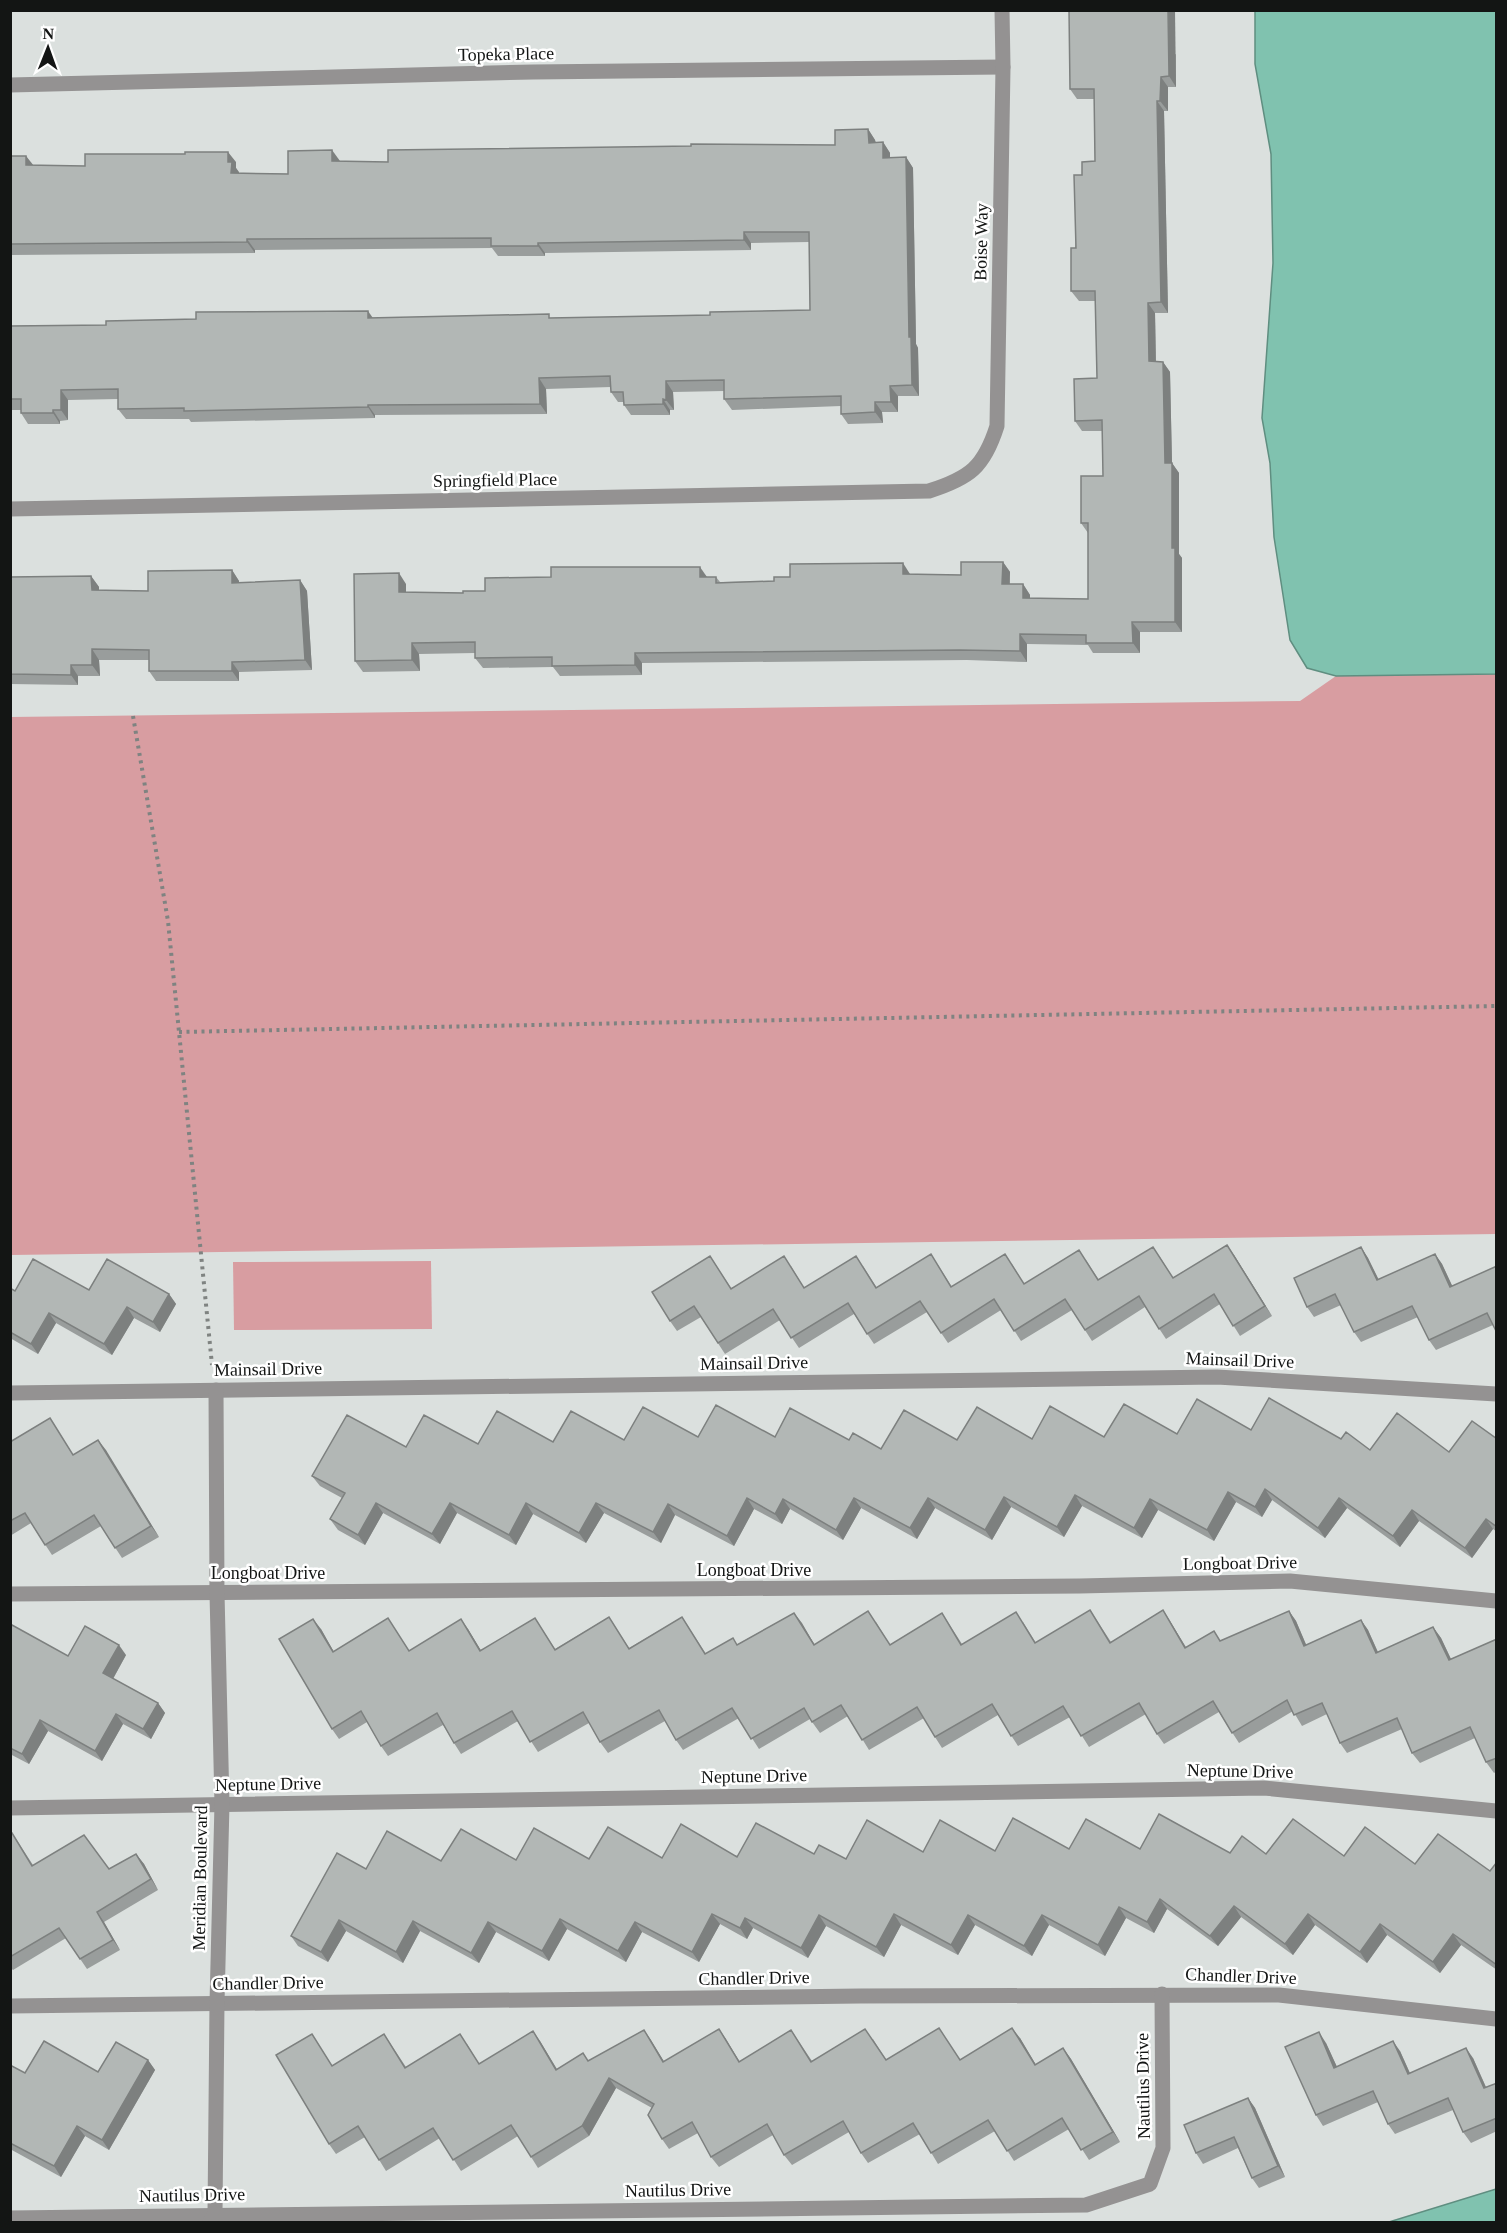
<svg xmlns="http://www.w3.org/2000/svg" width="1507" height="2233" viewBox="0 0 1507 2233" font-family="Georgia,serif">
<rect width="100%" height="100%" fill="#dbe0de"/>
<!-- green -->
<g fill="#d89da1">
<polygon points="1496,674 1496,1234 11,1255 10,717 1300,701 1336,676"/>
<polygon points="431,1261 432,1329 234,1330 233,1262"/>
</g>
<!-- water -->
<g fill="#80c2af" stroke="#5f8e80" stroke-width="1.5">
<polygon points="1255,11 1496,11 1496,674 1336,676 1307,668 1290,640 1274,537 1270,463 1262,418 1273,263 1271,154 1255,64"/>
<polygon points="1496,2189 1496,2222 1389,2222"/>
</g>
<g fill="none" stroke-linecap="round" stroke-linejoin="round">
<!-- path -->
<g stroke="#7f8381" stroke-width="4" stroke-dasharray="3 4.5" stroke-linecap="butt">
<polyline points="133,716 168,921 212,1365"/>
<polyline points="179,1032 1496,1006"/>
</g>
<!-- minor -->
<g stroke="#949292" stroke-width="15">
<polyline points="10,85 533,72 1003,67"/>
<path d="M10,509L929,491C970,478 984,467 997,426L1003,67L1002,10"/>
<polyline points="10,1393 1217,1377 1496,1394"/>
<polyline points="10,1594 1080,1586 1290,1581 1496,1601"/>
<polyline points="10,1808 1264,1788 1496,1811"/>
<polyline points="10,2006 860,1996 1279,1995 1496,2019"/>
<polyline points="10,2218 1086,2205 1150,2184 1163,2148 1162,1994"/>
<polyline points="210,2222 215,2214 217,2003 222,1804 217,1593 216,1390"/>
</g>
</g>
<!-- wall -->
<g fill="#999d9c">
<polygon points="1176,54 1176,87 1168,87 1168,111 1164,111 1168,313 1155,313 1156,362 1163,362 1170,372 1172,463 1179,473 1179,554 1182,558 1182,632 1140,632 1140,653 1093,653 1088,645 1027,644 1027,662 967,660 642,663 642,675 560,676 553,667 483,668 475,658 475,653 419,654 420,671 363,672 355,661 406,584 406,592 463,593 707,577 716,577 720,582 774,581 910,574 961,575 1003,562 1010,572 1010,584 1023,584 1030,595 1030,598 1088,599 1088,533 1081,523 1103,476 1102,431 1082,431 1075,421 1097,378 1095,301 1079,301 1071,291 1082,175 1095,161 1094,99 1077,99 1070,89"/>
<polygon points="868,129 875,140 876,142 883,142 890,153 890,158 906,157 913,168 916,344 918,348 919,396 898,396 898,412 882,412 883,423 848,424 841,414 841,406 732,410 724,399 724,391 673,392 674,410 670,410 670,415 631,415 624,405 624,402 618,402 611,392 611,387 546,389 547,414 375,415 375,418 191,422 189,419 126,419 118,409 118,399 68,400 68,420 60,421 60,424 28,424 21,413 21,410 10,410 10,326 106,325 373,318 552,318 710,315 810,310 809,242 751,243 751,250 545,253 545,256 498,256 492,248 255,250 255,253 10,255 10,156 26,156 32,165 85,166 236,162 236,168 239,173 288,174 340,161 388,162 835,145"/>
<polygon points="232,570 239,581 239,583 300,580 307,591 312,670 239,672 239,681 156,681 149,671 149,660 99,660 100,676 78,676 78,685 10,684 10,577 91,576 99,587 99,590 148,591"/>
<polygon points="1361,1247 1368,1258 1379,1280 1435,1254 1442,1264 1452,1286 1497,1266 1493,1325 1436,1350 1429,1340 1418,1317 1361,1342 1354,1332 1341,1305 1314,1317 1307,1307"/>
<polygon points="1234,1255 1272,1316 1240,1336 1220,1304 1166,1339 1145,1307 1092,1341 1072,1310 1021,1341 1001,1310 948,1343 927,1312 874,1344 854,1314 799,1348 780,1320 725,1354 701,1317 677,1331 670,1321 710,1256 731,1288 791,1266 804,1288 863,1266 877,1288 938,1265 952,1287 1012,1264 1024,1284 1086,1260 1099,1280 1160,1257 1173,1278"/>
<polygon points="10,1288 15,1291 89,1290 169,1294 176,1304 160,1332 134,1318 112,1355 56,1323 38,1354 10,1338"/>
<polygon points="50,1418 73,1455 98,1440 159,1537 122,1558 101,1526 52,1555 31,1523 10,1536 10,1442"/>
<polygon points="1251,1430 1341,1439 1370,1450 1449,1452 1497,1439 1497,1532 1493,1529 1472,1558 1419,1521 1400,1547 1347,1508 1325,1538 1272,1500 1262,1517 1236,1502 1214,1541 1158,1510 1142,1538 1082,1506 1064,1537 1011,1507 992,1540 935,1508 917,1539 861,1508 843,1540 790,1509 782,1524 754,1509 734,1546 675,1515 661,1543 604,1513 586,1543 533,1514 516,1545 457,1513 440,1544 383,1513 365,1545 338,1530 330,1519 342,1498 320,1486 312,1476 406,1447 698,1437 775,1437 849,1440 881,1449 957,1440 1104,1437"/>
<polygon points="1090,1610 1111,1642 1163,1610 1186,1647 1214,1631 1220,1641 1289,1611 1296,1621 1306,1645 1361,1620 1368,1630 1378,1652 1433,1627 1441,1638 1451,1659 1497,1639 1497,1771 1494,1773 1486,1762 1475,1738 1420,1763 1412,1753 1402,1729 1347,1753 1340,1743 1327,1714 1302,1726 1293,1711 1239,1743 1219,1712 1164,1744 1157,1734 1146,1714 1089,1747 1070,1717 1018,1746 998,1715 942,1748 935,1737 924,1718 869,1750 848,1716 820,1733 810,1719 759,1749 739,1718 683,1750 676,1740 665,1721 608,1753 600,1742 589,1723 538,1752 518,1721 461,1754 454,1743 443,1725 388,1756 381,1746 367,1722 339,1739 332,1729 321,1629 334,1652 388,1618 409,1651 468,1629 481,1651 535,1618 555,1649 609,1617 629,1648 682,1617 706,1654 738,1644 794,1613 815,1645 876,1622 890,1645 942,1613 962,1644 1023,1622 1036,1643"/>
<polygon points="10,1628 68,1656 126,1655 113,1679 158,1703 165,1713 151,1739 123,1724 102,1761 48,1731 29,1764 10,1754"/>
<polygon points="12,1833 33,1865 109,1869 136,1854 144,1864 158,1890 104,1922 120,1950 87,1969 66,1938 13,1970 10,1967 10,1834"/>
<polygon points="1069,1849 1140,1849 1230,1853 1344,1856 1415,1864 1490,1871 1497,1862 1497,1970 1461,1945 1440,1973 1387,1935 1367,1963 1315,1925 1293,1955 1241,1917 1218,1946 1167,1909 1154,1933 1126,1918 1105,1956 1049,1925 1032,1956 975,1925 958,1955 901,1925 884,1957 826,1926 808,1958 753,1928 747,1939 720,1924 699,1962 642,1932 626,1962 567,1929 549,1961 496,1932 479,1963 420,1931 403,1963 346,1931 328,1962 298,1946 291,1936 366,1869 441,1861 589,1859 814,1854 846,1859 923,1852 995,1851"/>
<polygon points="939,2028 960,2060 1020,2038 1036,2065 1063,2048 1071,2059 1120,2142 1089,2160 1069,2129 1014,2161 995,2131 938,2164 920,2134 868,2163 861,2153 849,2132 792,2165 784,2155 773,2135 719,2167 711,2157 698,2133 669,2149 662,2139 652,2108 616,2088 589,2136 538,2168 518,2136 461,2171 440,2138 386,2171 365,2137 336,2154 329,2144 312,2034 332,2066 384,2034 406,2067 467,2044 479,2064 540,2041 557,2069 589,2061 644,2030 664,2062 719,2029 740,2062 791,2030 812,2061 873,2039 886,2060"/>
<polygon points="1326,2043 1337,2067 1400,2051 1410,2073 1473,2058 1486,2087 1497,2083 1497,2131 1471,2143 1463,2132 1453,2110 1395,2134 1388,2124 1378,2102 1323,2126 1316,2115"/>
<polygon points="148,2060 155,2070 109,2150 85,2136 61,2177 10,2149 10,2065 25,2073 98,2072"/>
<polygon points="1248,2098 1255,2108 1285,2177 1259,2188 1252,2178 1238,2148 1203,2164 1196,2153"/>
</g>
<!-- shaded-wall -->
<g fill="#7d807f">
<polygon points="1168,10 1175,10 1176,87 1169,76"/>
<polygon points="1161,77 1168,87 1168,111 1160,101"/>
<polygon points="1157,101 1164,111 1168,313 1161,302"/>
<polygon points="868,129 875,140 876,153 869,143"/>
<polygon points="883,142 890,153 890,168 883,158"/>
<polygon points="332,150 340,161 332,161"/>
<polygon points="228,152 236,162 236,168 239,172 239,183 231,173 228,162"/>
<polygon points="26,156 34,166 26,165"/>
<polygon points="906,157 913,168 916,344 918,348 919,396 912,385 909,337"/>
<polygon points="744,232 751,243 751,250 744,240"/>
<polygon points="247,239 255,250 255,253 247,242"/>
<polygon points="538,243 545,253 545,256 538,246"/>
<polygon points="1148,303 1155,313 1156,372 1149,361"/>
<polygon points="368,311 375,321 368,318"/>
<polygon points="1163,362 1170,372 1172,463 1179,473 1179,554 1182,558 1182,632 1175,622 1172,548 1165,463"/>
<polygon points="539,378 546,389 547,414 540,404"/>
<polygon points="666,381 673,392 674,410 666,400"/>
<polygon points="890,386 898,396 898,412 891,402"/>
<polygon points="61,390 68,400 68,420 61,410"/>
<polygon points="663,399 670,410 670,415 663,404"/>
<polygon points="875,402 882,412 883,423 875,412"/>
<polygon points="368,405 375,415 375,418 368,407"/>
<polygon points="53,410 60,421 60,424 53,413"/>
<polygon points="1003,562 1010,572 1009,594 1002,584"/>
<polygon points="903,563 910,574 910,585 903,574"/>
<polygon points="700,567 707,577 700,577"/>
<polygon points="232,570 239,581 239,594 232,583"/>
<polygon points="399,573 406,584 406,602 399,592"/>
<polygon points="91,576 99,587 99,600 92,590"/>
<polygon points="300,580 307,591 312,670 305,660"/>
<polygon points="1023,584 1030,595 1030,609 1023,598"/>
<polygon points="1132,622 1140,632 1140,653 1133,643"/>
<polygon points="1020,634 1027,644 1027,662 1020,651"/>
<polygon points="412,643 419,654 420,671 412,660"/>
<polygon points="92,649 99,660 100,676 92,665"/>
<polygon points="635,653 642,663 642,675 635,665"/>
<polygon points="232,662 239,672 239,681 232,671"/>
<polygon points="71,665 78,676 78,685 71,675"/>
<polygon points="1227,1245 1234,1255 1272,1316 1265,1306"/>
<polygon points="1361,1247 1368,1258 1384,1291 1377,1280"/>
<polygon points="1435,1254 1442,1264 1458,1298 1450,1287"/>
<polygon points="169,1294 176,1304 160,1332 153,1322"/>
<polygon points="127,1307 134,1318 112,1355 104,1344"/>
<polygon points="49,1313 56,1323 38,1354 31,1344"/>
<polygon points="98,1440 106,1450 159,1537 151,1526"/>
<polygon points="1265,1489 1272,1500 1262,1517 1255,1507"/>
<polygon points="1228,1492 1236,1502 1214,1541 1207,1530"/>
<polygon points="1075,1495 1082,1506 1064,1537 1057,1527"/>
<polygon points="1004,1497 1011,1507 992,1540 985,1530"/>
<polygon points="747,1498 754,1509 734,1546 727,1536"/>
<polygon points="854,1498 861,1508 843,1540 836,1530"/>
<polygon points="928,1498 935,1508 917,1539 910,1528"/>
<polygon points="1339,1498 1347,1508 1325,1538 1318,1528"/>
<polygon points="783,1499 790,1509 782,1524 775,1514"/>
<polygon points="1150,1499 1158,1510 1142,1538 1134,1528"/>
<polygon points="376,1503 383,1513 365,1545 358,1535"/>
<polygon points="450,1503 457,1513 440,1544 432,1534"/>
<polygon points="526,1503 533,1514 516,1545 509,1535"/>
<polygon points="596,1503 604,1513 586,1543 579,1533"/>
<polygon points="668,1504 675,1515 661,1543 653,1532"/>
<polygon points="1412,1510 1419,1521 1400,1547 1393,1536"/>
<polygon points="1486,1519 1493,1529 1472,1558 1465,1548"/>
<polygon points="1163,1610 1170,1621 1192,1658 1185,1648"/>
<polygon points="1289,1611 1296,1621 1311,1656 1304,1646"/>
<polygon points="794,1613 802,1623 821,1656 814,1645"/>
<polygon points="313,1619 321,1629 340,1663 333,1652"/>
<polygon points="461,1619 468,1629 488,1662 480,1651"/>
<polygon points="1361,1620 1368,1630 1383,1664 1376,1653"/>
<polygon points="1433,1627 1441,1638 1456,1670 1449,1660"/>
<polygon points="119,1645 126,1655 110,1684 103,1673"/>
<polygon points="158,1703 165,1713 151,1739 143,1729"/>
<polygon points="116,1714 123,1724 102,1761 95,1751"/>
<polygon points="40,1720 48,1731 29,1764 22,1754"/>
<polygon points="136,1854 144,1864 158,1890 151,1879"/>
<polygon points="1160,1899 1167,1909 1154,1933 1147,1922"/>
<polygon points="1234,1906 1241,1917 1218,1946 1210,1936"/>
<polygon points="1119,1907 1126,1918 1105,1956 1098,1945"/>
<polygon points="97,1912 104,1922 120,1950 113,1940"/>
<polygon points="712,1914 720,1924 699,1962 692,1952"/>
<polygon points="894,1914 901,1925 884,1957 876,1947"/>
<polygon points="1308,1914 1315,1925 1293,1955 1285,1944"/>
<polygon points="819,1915 826,1926 808,1958 801,1948"/>
<polygon points="968,1915 975,1925 958,1955 951,1945"/>
<polygon points="1042,1915 1049,1925 1032,1956 1024,1946"/>
<polygon points="745,1918 753,1928 747,1939 740,1928"/>
<polygon points="560,1919 567,1929 549,1961 542,1951"/>
<polygon points="339,1920 346,1931 328,1962 321,1952"/>
<polygon points="413,1921 420,1931 403,1963 396,1952"/>
<polygon points="488,1922 496,1932 479,1963 471,1953"/>
<polygon points="635,1922 642,1932 626,1962 618,1951"/>
<polygon points="1380,1924 1387,1935 1367,1963 1360,1952"/>
<polygon points="1453,1934 1461,1945 1440,1973 1433,1962"/>
<polygon points="1012,2028 1020,2038 1042,2075 1035,2065"/>
<polygon points="719,2029 726,2039 746,2073 739,2062"/>
<polygon points="644,2030 651,2040 671,2073 663,2062"/>
<polygon points="533,2031 540,2041 563,2080 556,2070"/>
<polygon points="1319,2032 1326,2043 1342,2078 1334,2068"/>
<polygon points="1393,2041 1400,2051 1415,2085 1408,2074"/>
<polygon points="1063,2048 1071,2059 1120,2142 1113,2132"/>
<polygon points="1466,2048 1473,2058 1491,2099 1484,2088"/>
<polygon points="148,2060 155,2070 109,2150 102,2140"/>
<polygon points="609,2078 616,2088 589,2136 582,2126"/>
<polygon points="1248,2098 1255,2108 1285,2177 1278,2166"/>
<polygon points="77,2126 85,2136 61,2177 54,2166"/>
</g>
<!-- building -->
<g fill="#b2b7b5" stroke="#7d807f" stroke-width="1.5">
<polygon points="1069,10 1168,10 1169,76 1161,77 1160,101 1157,101 1161,302 1148,303 1149,361 1163,362 1165,463 1172,463 1172,548 1175,548 1175,622 1132,622 1133,643 1086,643 1086,635 1020,634 1020,651 960,650 635,653 635,665 552,666 552,657 475,658 475,642 412,643 412,660 355,661 354,574 399,573 399,592 463,593 463,591 485,591 485,578 551,577 551,567 700,567 700,577 716,577 716,583 774,581 774,577 790,577 790,564 903,563 903,574 961,575 961,562 1003,562 1002,584 1023,584 1023,598 1088,599 1088,523 1081,523 1081,476 1103,476 1102,420 1075,421 1074,379 1097,378 1095,291 1071,291 1071,248 1076,248 1074,175 1082,175 1082,162 1095,161 1094,89 1070,89"/>
<polygon points="868,129 869,143 883,142 883,158 906,157 909,337 911,337 912,385 890,386 891,402 875,402 875,412 841,414 841,396 724,399 724,380 666,381 666,400 663,399 663,404 624,405 623,392 611,392 610,376 539,378 540,404 368,405 368,407 184,411 184,408 118,409 118,389 61,390 61,410 53,410 53,413 21,413 21,399 10,399 10,326 106,325 106,321 196,319 196,312 368,311 368,318 549,314 549,318 710,315 710,312 810,310 809,232 744,232 744,240 538,243 538,246 491,246 491,238 247,239 247,242 10,244 10,156 26,156 26,165 85,166 85,154 185,154 185,152 228,152 228,162 232,162 231,173 288,174 288,151 332,150 332,161 388,162 388,150 691,146 691,144 835,145 835,130"/>
<polygon points="232,570 232,583 300,580 305,660 232,662 232,671 149,671 149,650 92,649 92,665 71,665 71,675 10,674 10,577 91,576 92,590 148,591 148,571"/>
<polygon points="1227,1245 1265,1306 1233,1326 1214,1294 1159,1329 1139,1296 1085,1330 1065,1299 1014,1331 994,1299 941,1333 920,1301 867,1334 848,1303 791,1338 773,1309 718,1343 694,1306 670,1321 652,1292 710,1256 731,1289 784,1256 804,1288 856,1256 876,1288 931,1254 951,1287 1005,1254 1024,1284 1079,1250 1098,1280 1153,1247 1173,1278"/>
<polygon points="1361,1247 1377,1280 1435,1254 1450,1287 1497,1266 1497,1333 1487,1313 1429,1340 1412,1306 1354,1332 1335,1294 1307,1307 1294,1278"/>
<polygon points="33,1259 89,1290 107,1259 169,1294 153,1322 127,1307 104,1344 49,1313 31,1344 10,1332 10,1288 15,1291"/>
<polygon points="1269,1398 1341,1439 1346,1432 1370,1450 1397,1413 1449,1452 1472,1421 1497,1439 1497,1527 1486,1519 1465,1548 1412,1510 1393,1536 1339,1498 1318,1528 1265,1489 1255,1507 1228,1492 1207,1530 1150,1499 1134,1528 1075,1495 1057,1527 1004,1497 985,1530 928,1498 910,1528 854,1498 836,1530 783,1499 775,1514 747,1498 727,1536 668,1504 653,1532 596,1503 579,1533 526,1503 509,1535 450,1503 432,1534 376,1503 358,1535 330,1519 345,1493 312,1476 347,1415 406,1447 424,1415 478,1444 497,1411 553,1442 571,1411 624,1440 643,1407 698,1437 716,1405 775,1437 790,1408 849,1440 853,1433 881,1449 904,1410 957,1440 977,1407 1032,1439 1050,1406 1104,1437 1124,1404 1177,1434 1197,1399 1251,1430"/>
<polygon points="50,1418 73,1455 98,1440 151,1526 115,1548 94,1515 45,1545 25,1513 10,1521 10,1442"/>
<polygon points="1090,1610 1110,1643 1163,1610 1185,1648 1214,1631 1220,1641 1289,1611 1304,1646 1361,1620 1376,1653 1433,1627 1449,1660 1497,1639 1497,1758 1486,1762 1470,1727 1412,1753 1397,1718 1340,1743 1322,1703 1294,1715 1287,1700 1232,1733 1213,1701 1157,1734 1139,1703 1081,1736 1063,1706 1011,1736 992,1704 935,1737 917,1707 862,1740 841,1705 812,1722 804,1708 751,1739 732,1708 676,1740 659,1710 600,1742 583,1712 530,1742 512,1711 454,1743 437,1713 381,1746 361,1711 332,1729 279,1639 313,1619 333,1652 388,1618 409,1651 461,1619 480,1651 535,1618 555,1650 609,1617 629,1649 682,1617 705,1654 733,1638 737,1645 794,1613 814,1645 868,1611 890,1645 942,1613 961,1645 1016,1612 1035,1643"/>
<polygon points="12,1625 68,1656 85,1626 119,1645 103,1673 158,1703 143,1729 116,1714 95,1751 40,1720 22,1754 10,1748 10,1628"/>
<polygon points="1159,1814 1230,1853 1242,1836 1266,1854 1293,1819 1344,1856 1365,1827 1415,1864 1438,1834 1490,1871 1497,1862 1497,1965 1453,1934 1433,1962 1380,1924 1360,1952 1308,1914 1285,1944 1234,1906 1210,1936 1160,1899 1147,1922 1119,1907 1098,1945 1042,1915 1024,1946 968,1915 951,1945 894,1914 876,1947 819,1915 801,1948 745,1918 740,1928 712,1914 692,1952 635,1922 618,1951 560,1919 542,1951 488,1922 471,1953 413,1921 396,1952 339,1920 321,1952 291,1936 337,1853 366,1869 387,1831 441,1861 461,1829 516,1860 534,1828 589,1859 608,1827 662,1858 681,1824 737,1857 756,1823 814,1854 819,1845 846,1859 867,1820 923,1852 940,1820 995,1851 1013,1818 1069,1849 1086,1819 1140,1849"/>
<polygon points="12,1833 32,1866 84,1835 109,1869 136,1854 151,1879 97,1912 113,1940 80,1959 59,1928 10,1957 10,1834"/>
<polygon points="939,2028 960,2060 1012,2028 1035,2065 1063,2048 1113,2132 1081,2150 1062,2118 1007,2151 988,2120 931,2153 913,2123 861,2153 843,2121 784,2155 767,2124 711,2157 692,2122 662,2139 648,2115 654,2104 609,2078 582,2126 531,2157 511,2125 453,2160 433,2128 379,2160 358,2126 329,2144 276,2055 312,2034 332,2066 384,2034 405,2068 460,2034 479,2064 533,2031 556,2070 583,2053 588,2061 644,2030 663,2062 719,2029 739,2062 791,2030 811,2062 865,2029 886,2060"/>
<polygon points="1319,2032 1334,2068 1393,2041 1408,2074 1466,2048 1484,2088 1497,2083 1497,2118 1463,2132 1448,2098 1388,2124 1373,2091 1316,2115 1285,2047"/>
<polygon points="44,2041 98,2072 116,2042 148,2060 102,2140 77,2126 54,2166 10,2143 10,2065 25,2073"/>
<polygon points="1248,2098 1278,2166 1252,2178 1234,2137 1196,2153 1184,2125"/>
</g>
<g text-anchor="middle" dominant-baseline="central" stroke-width="5" stroke-linejoin="round" paint-order="stroke">
<!-- street labels -->
<g font-size="18" fill="#131514" stroke="#fff">
<text transform="translate(506 54) rotate(-1)">Topeka Place</text>
<text transform="translate(981 242) rotate(-89)">Boise Way</text>
<text transform="translate(495 480) rotate(-1)">Springfield Place</text>
<text transform="translate(1240 1360) rotate(2)">Mainsail Drive</text>
<text transform="translate(754 1363) rotate(-1)">Mainsail Drive</text>
<text transform="translate(268 1369) rotate(-1)">Mainsail Drive</text>
<text transform="translate(1240 1563) rotate(-1)">Longboat Drive</text>
<text x="754" y="1570">Longboat Drive</text>
<text x="268" y="1573">Longboat Drive</text>
<text transform="translate(1240 1771) rotate(1)">Neptune Drive</text>
<text transform="translate(754 1776) rotate(-1)">Neptune Drive</text>
<text transform="translate(268 1784) rotate(-1)">Neptune Drive</text>
<text transform="translate(200 1878) rotate(-89)">Meridian Boulevard</text>
<text transform="translate(1241 1976) rotate(2)">Chandler Drive</text>
<text transform="translate(754 1978) rotate(-1)">Chandler Drive</text>
<text transform="translate(268 1983) rotate(-1)">Chandler Drive</text>
<text transform="translate(1143 2086) rotate(-91)">Nautilus Drive</text>
<text transform="translate(678 2190) rotate(-1)">Nautilus Drive</text>
<text transform="translate(192 2195) rotate(-1)">Nautilus Drive</text>
</g>
</g>
<!-- border -->
<rect width="1507" height="2233" fill="none" stroke="#131514" stroke-width="24"/>
<!-- north arrow -->
<g transform="translate(48 48) rotate(1)" stroke="#ffffff" stroke-width="4.5" paint-order="stroke">
<path d="M0-4.5L10 22L0 15L-10 22Z" fill="#131514"/>
<text y="-9" font-size="16" font-weight="bold" text-anchor="middle" fill="#131514">N</text>
</g>
</svg>
